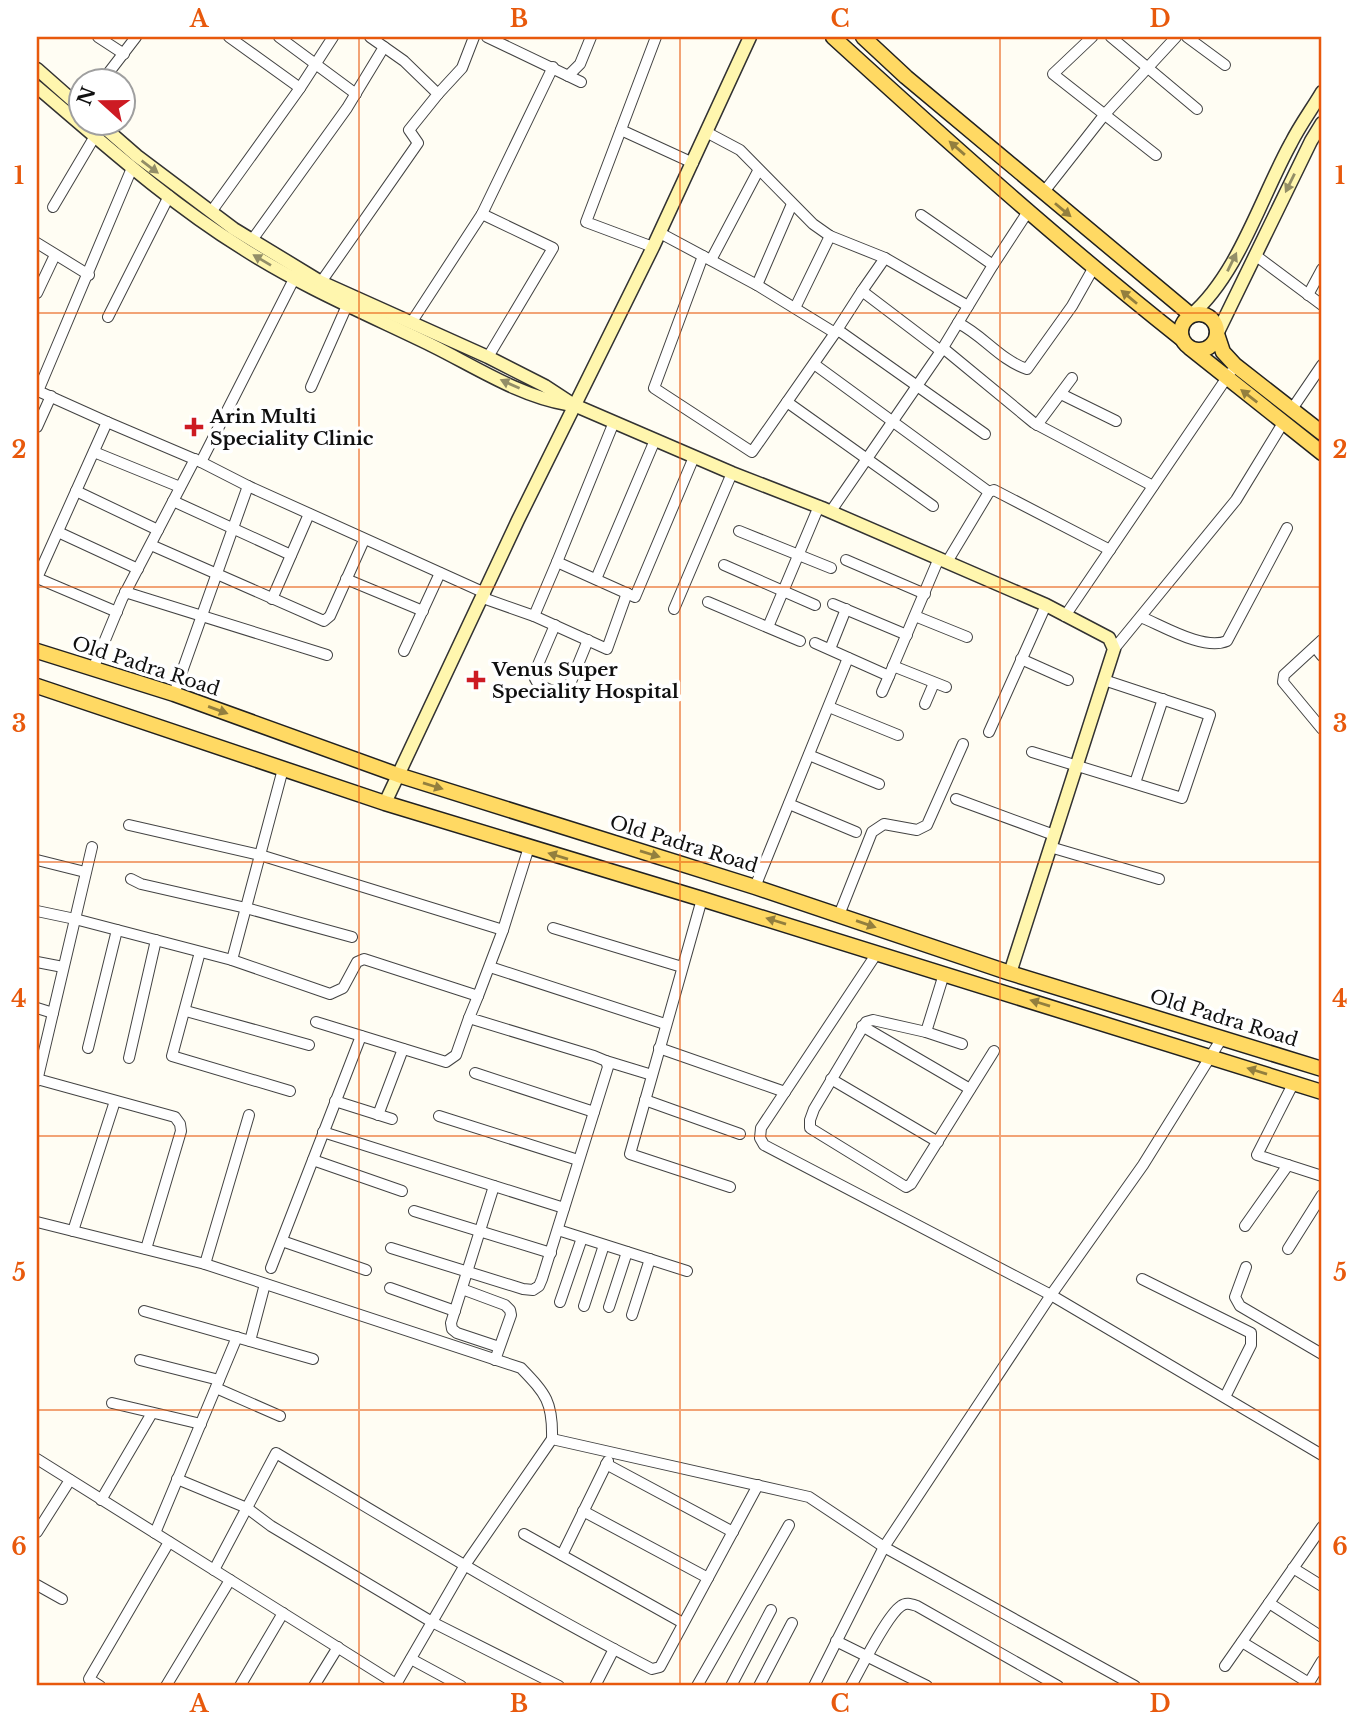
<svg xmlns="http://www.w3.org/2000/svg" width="1359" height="1723" viewBox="0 0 1359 1723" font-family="'Libre Baskerville',serif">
<rect width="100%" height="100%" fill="#fffdf3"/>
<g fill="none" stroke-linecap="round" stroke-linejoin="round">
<defs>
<g id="street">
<polyline points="98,37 124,54"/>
<polyline points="229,37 300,88"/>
<polyline points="279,37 356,94"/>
<polyline points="487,37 581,82"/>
<polyline points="1092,37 1053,74 1156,155"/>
<polyline points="1111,37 1197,109"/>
<polyline points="1187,37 1225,65"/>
<polyline points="568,76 580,64 591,37"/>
<polyline points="103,80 136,37"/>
<polyline points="438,94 462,68 474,37"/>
<polyline points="621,130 693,163"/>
<polyline points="708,133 740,150 813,224 830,236 885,258 968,306"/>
<polyline points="132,168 38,391 107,422 201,462 248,486 485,593"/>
<polyline points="1043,193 1105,114 1176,37"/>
<polyline points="53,207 95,136"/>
<polyline points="211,212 300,88 333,37"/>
<polyline points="482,214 553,248 488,357"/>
<polyline points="921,215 993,265"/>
<polyline points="660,233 757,285 835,333 862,291 941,351"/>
<polyline points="252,240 347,108 384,47"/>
<polyline points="37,243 89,275"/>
<polyline points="653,247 586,222 656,37"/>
<polyline points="1255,255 1322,305"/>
<polyline points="703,256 654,388 752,452 835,333"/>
<polyline points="711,260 758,171"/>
<polyline points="321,282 418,143 409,130 438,94 404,61 370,37"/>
<polyline points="757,285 792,204"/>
<polyline points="862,291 885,258"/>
<polyline points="37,293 55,255"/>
<polyline points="1308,295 1322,269"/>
<polyline points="795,308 830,236"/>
<polyline points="108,317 169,196"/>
<polyline points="411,323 482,214 553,67"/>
<path d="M958,323C983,335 1000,360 1027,369L1072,306L1094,267"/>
<polyline points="838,330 985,434"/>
<polyline points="943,348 1034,423 1153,486"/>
<polyline points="814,364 989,492"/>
<polyline points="311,387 349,301"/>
<polyline points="1061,394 1116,421"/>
<polyline points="787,402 933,506"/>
<polyline points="1292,409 1322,365"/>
<polyline points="107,422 37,578 117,612"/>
<polyline points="614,422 557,562 635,597 694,457"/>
<polyline points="1037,425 1072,378"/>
<polyline points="37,427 51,396"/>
<polyline points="94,452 180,487"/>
<polyline points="201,462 294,279"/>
<polyline points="76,491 158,530"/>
<polyline points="173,501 291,555"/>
<polyline points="831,511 941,351 993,265 1029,210"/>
<polyline points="739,531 831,568"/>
<polyline points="58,532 138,569"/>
<polyline points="151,545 324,621 330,616 364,540"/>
<polyline points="846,560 925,594"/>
<polyline points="947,562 989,492 994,490 1110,550"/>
<polyline points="724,565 815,605"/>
<polyline points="346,579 423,611"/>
<polyline points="596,579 655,440"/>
<polyline points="125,592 327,655"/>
<polyline points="483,598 534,616 607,649 627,593"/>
<polyline points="272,599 309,514"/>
<polyline points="708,602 800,641"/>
<polyline points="833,604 907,635"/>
<polyline points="674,609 732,473"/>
<polyline points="534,616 557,562"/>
<polyline points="915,616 967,637"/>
<polyline points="1065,616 1230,373"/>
<path d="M1141,617C1163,626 1204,651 1227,641L1287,528"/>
<path d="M555,625L534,674C534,686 553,692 564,693L568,689L588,640"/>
<polyline points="768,627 819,506"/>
<polyline points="1322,640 1284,675 1283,682 1322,729"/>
<polyline points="815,643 889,676 939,558"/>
<polyline points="1315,647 1322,656"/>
<polyline points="830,649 846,609"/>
<polyline points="1114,649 1236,500 1283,423"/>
<polyline points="404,651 440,573"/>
<polyline points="1021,659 1068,680"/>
<polyline points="893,666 946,687"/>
<polyline points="93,669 122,599 195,459"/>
<polyline points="882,692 889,676"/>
<polyline points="174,694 248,486"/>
<polyline points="925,704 934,683"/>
<polyline points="829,707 898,735"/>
<polyline points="989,732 1046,605"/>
<polyline points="1032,752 1182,798 1210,715 1104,680"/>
<polyline points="809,755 879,784"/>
<polyline points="1135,783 1163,699"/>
<polyline points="956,799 1054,835"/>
<polyline points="789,804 856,832"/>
<polyline points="129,825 260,855 503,930"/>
<polyline points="1050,847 1159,879"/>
<polyline points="37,860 85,872"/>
<polyline points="131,879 141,884 246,908 352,937"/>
<polyline points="755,887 848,658"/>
<polyline points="702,899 630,1154 730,1187"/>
<polyline points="37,911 75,919 232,960 283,769"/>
<polyline points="839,915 872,832 884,824 917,830 927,825 963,744"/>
<polyline points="553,928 682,967"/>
<polyline points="200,952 172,1056 290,1091"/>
<polyline points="877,953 761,1128 760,1138 764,1145 1051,1295 1322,1455"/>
<polyline points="232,960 330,994 343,988 357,962 364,959 478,996 503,930 529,847"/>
<polyline points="37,962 63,967"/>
<polyline points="490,967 665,1024"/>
<polyline points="37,1008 53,1013"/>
<polyline points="186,1011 309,1045"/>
<polyline points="316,1022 446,1062 456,1055 469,1018"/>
<polyline points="862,1026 970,1089"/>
<polyline points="926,1032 944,974"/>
<polyline points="962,1044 926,1032 873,1020 866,1022 814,1109 810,1120 810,1128 906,1187 911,1184 994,1051"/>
<polyline points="88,1048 117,930"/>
<polyline points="659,1048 785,1092"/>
<polyline points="129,1058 156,940"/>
<polyline points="606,1061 652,1075"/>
<polyline points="475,1073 594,1112"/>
<polyline points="37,1079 175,1117 180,1124 181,1131 146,1249"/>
<polyline points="831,1079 938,1142"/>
<polyline points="37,1081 92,847"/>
<polyline points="1294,1082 1257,1155 1322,1176"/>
<polyline points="645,1100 740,1134"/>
<polyline points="335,1101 392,1119"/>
<polyline points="378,1115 403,1049"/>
<polyline points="439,1116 578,1160"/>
<polyline points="323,1132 564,1208"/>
<polyline points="313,1160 402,1191"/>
<polyline points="494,1186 451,1323 452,1329 457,1333 499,1347"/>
<polyline points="414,1211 551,1253"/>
<path d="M37,1222L205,1264L521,1368C546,1394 553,1402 552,1439"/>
<polyline points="1245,1226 1288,1165"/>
<polyline points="558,1230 687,1271"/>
<polyline points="73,1231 115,1101"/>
<polyline points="282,1241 366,1270"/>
<polyline points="391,1248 523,1289 533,1290 539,1286 542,1279 608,1067 606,1061 594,1056 469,1018 478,996"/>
<polyline points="1288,1249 1322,1195"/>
<polyline points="205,1264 249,1115"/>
<polyline points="1246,1267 1235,1297 1240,1306 1322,1354"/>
<polyline points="271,1268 361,1036"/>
<polyline points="1142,1279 1251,1333 1251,1345 1225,1397"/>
<polyline points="390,1288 455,1311"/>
<polyline points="462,1289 505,1305 510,1310 511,1315 495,1360"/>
<polyline points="560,1302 582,1238"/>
<polyline points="584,1306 604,1245"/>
<polyline points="609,1307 627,1252"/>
<polyline points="144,1311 313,1359"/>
<polyline points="632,1315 650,1259"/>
<polyline points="250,1341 265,1284"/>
<polyline points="140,1360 219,1380"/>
<polyline points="216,1388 280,1416"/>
<polyline points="112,1403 201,1424"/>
<polyline points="37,1459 396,1684"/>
<polyline points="606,1464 733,1532"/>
<polyline points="177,1479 247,1508 271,1526 432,1622 559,1686"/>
<polyline points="101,1500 152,1413"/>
<polyline points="583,1511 708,1578"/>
<polyline points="37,1532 70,1480"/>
<polyline points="155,1533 237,1337"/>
<polyline points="524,1534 683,1623"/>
<polyline points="562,1555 608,1461"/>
<polyline points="1293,1568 1322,1586"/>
<path d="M214,1570L276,1453C400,1527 524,1603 652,1669L660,1667L758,1485"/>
<polyline points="37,1585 62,1599"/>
<polyline points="1269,1603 1322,1637"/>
<polyline points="836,1641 927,1686"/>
<polyline points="1242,1642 1309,1683"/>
<polyline points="411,1659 461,1686"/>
<polyline points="1225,1666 1322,1527"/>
<polyline points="100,1686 89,1679 169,1542"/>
<polyline points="166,1686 230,1580"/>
<polyline points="240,1686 283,1613"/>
<polyline points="314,1686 338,1647"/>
<polyline points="395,1686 465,1565 552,1439 809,1497 884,1547 1135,1686"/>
<polyline points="595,1686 614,1649"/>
<polyline points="697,1686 789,1525"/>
<polyline points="731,1686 771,1610"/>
<polyline points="759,1686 792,1623"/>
<polyline points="814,1686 884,1547 1051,1295 1143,1165 1222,1038"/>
<path d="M851,1686C860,1670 887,1615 901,1606C906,1602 911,1604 917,1606L1058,1686"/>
<polyline points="1307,1686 1322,1661"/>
</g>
<g id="secondary">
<polyline points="37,69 80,107"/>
<path d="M37,87C103,143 168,202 242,248C301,286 367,314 431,345C474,366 519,396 567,404"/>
<polyline points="98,122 137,156 234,229 321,282 488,357 545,386 574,405 732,473 822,508 1046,605 1109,638 1114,649 1010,973"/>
<path d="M1191,315C1238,275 1261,197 1291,143C1300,125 1312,109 1322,92"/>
<polyline points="1217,334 1311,141 1322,123"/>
<polyline points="385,803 518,520 653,247 750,37"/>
</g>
<g id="primary">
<path d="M833,37C947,141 1062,244 1182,339"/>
<polyline points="863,37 906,77 1191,315"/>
<circle cx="1199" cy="332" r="18"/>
<polyline points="1217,334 1223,352 1235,365 1322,433"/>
<polyline points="1190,348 1322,453"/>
<polyline points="37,651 174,694 398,775 755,887 1010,973 1322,1069"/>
<polyline points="37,686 385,803 702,899 1322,1092"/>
</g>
</defs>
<!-- street casing -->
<use href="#street" stroke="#434343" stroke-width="12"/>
<!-- secondary casing -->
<use href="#secondary" stroke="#323232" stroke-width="15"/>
<!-- primary casing -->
<use href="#primary" stroke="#212121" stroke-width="17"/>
<!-- street -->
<use href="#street" stroke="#fff" stroke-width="10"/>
<!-- secondary -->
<use href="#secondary" stroke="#fff6ae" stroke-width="12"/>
<!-- primary -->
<use href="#primary" stroke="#ffd963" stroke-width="14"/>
</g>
<!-- one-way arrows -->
<defs><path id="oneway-solid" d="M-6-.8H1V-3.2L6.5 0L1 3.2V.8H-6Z" transform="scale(1.75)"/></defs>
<g fill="#937f3e">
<use href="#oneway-solid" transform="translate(957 148) rotate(-139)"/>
<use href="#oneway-solid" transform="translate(1063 210) rotate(40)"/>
<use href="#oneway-solid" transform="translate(1129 297) rotate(-140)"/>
<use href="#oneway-solid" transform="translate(1249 396) rotate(-142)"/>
<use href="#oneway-solid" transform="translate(218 710) rotate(20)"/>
<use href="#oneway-solid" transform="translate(433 786) rotate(17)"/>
<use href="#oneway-solid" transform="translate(650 854) rotate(17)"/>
<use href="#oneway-solid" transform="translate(558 856) rotate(-163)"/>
<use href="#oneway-solid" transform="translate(776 921) rotate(-163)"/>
<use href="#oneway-solid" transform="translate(866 924) rotate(19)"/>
<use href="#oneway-solid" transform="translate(1040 1003) rotate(-163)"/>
<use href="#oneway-solid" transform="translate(1257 1071) rotate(-163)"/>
</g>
<g fill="#938e67">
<use href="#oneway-solid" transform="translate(150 167) rotate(37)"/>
<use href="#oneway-solid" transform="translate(1290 183) rotate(116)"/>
<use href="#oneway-solid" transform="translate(262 260) rotate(-149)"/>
<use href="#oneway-solid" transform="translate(1232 262) rotate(-64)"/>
<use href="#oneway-solid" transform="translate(510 384) rotate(-156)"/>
</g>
<!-- grid -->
<path fill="none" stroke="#e8590c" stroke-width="2" stroke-opacity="0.55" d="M359,37V1686M680,37V1686M1000,37V1686M37,313H1322M37,587H1322M37,862H1322M37,1136H1322M37,1410H1322"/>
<!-- markers -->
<g fill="#cd1b23" stroke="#fff" stroke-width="2.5">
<path d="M190.5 416.5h7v7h7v7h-7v7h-7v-7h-7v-7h7z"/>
<path d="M472.5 669.5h7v7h7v7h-7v7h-7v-7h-7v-7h7z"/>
</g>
<g text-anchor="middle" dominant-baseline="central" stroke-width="7" stroke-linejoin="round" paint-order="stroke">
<!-- poi labels -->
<g font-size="19" font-weight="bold" fill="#101010" stroke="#fff" text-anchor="start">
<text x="210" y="416">Arin Multi<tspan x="210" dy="22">Speciality Clinic</tspan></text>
<text x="492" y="669">Venus Super<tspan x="492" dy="22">Speciality Hospital</tspan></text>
</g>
<!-- street labels -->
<g font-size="19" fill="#101010" stroke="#fff">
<text transform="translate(146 666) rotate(18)">Old Padra Road</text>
<text transform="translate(684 844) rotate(17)">Old Padra Road</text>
<text transform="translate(1224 1018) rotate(17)">Old Padra Road</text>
</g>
</g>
<!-- border -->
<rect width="1359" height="1723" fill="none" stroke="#ffffff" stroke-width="77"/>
<!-- north arrow -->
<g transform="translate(102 102) rotate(291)"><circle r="33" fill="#ffffff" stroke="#9f9f9f" stroke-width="2"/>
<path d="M0-5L12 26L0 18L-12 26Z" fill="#cd1b23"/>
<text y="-10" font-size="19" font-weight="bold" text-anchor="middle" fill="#101010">N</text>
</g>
<rect x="38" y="38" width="1282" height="1646" fill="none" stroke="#e8590c" stroke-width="2.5"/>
<g font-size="23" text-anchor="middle" font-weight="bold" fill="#e8590c">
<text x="199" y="27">A</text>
<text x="519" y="27">B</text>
<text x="840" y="27">C</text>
<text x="1160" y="27">D</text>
<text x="19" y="184">1</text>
<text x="1340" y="184">1</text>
<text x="19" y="458">2</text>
<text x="1340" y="458">2</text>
<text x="19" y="732">3</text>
<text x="1340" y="732">3</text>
<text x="19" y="1007">4</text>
<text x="1340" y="1007">4</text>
<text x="19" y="1281">5</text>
<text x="1340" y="1281">5</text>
<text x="19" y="1555">6</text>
<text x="1340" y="1555">6</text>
<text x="199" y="1712">A</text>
<text x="519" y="1712">B</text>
<text x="840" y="1712">C</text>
<text x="1160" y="1712">D</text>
</g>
</svg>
